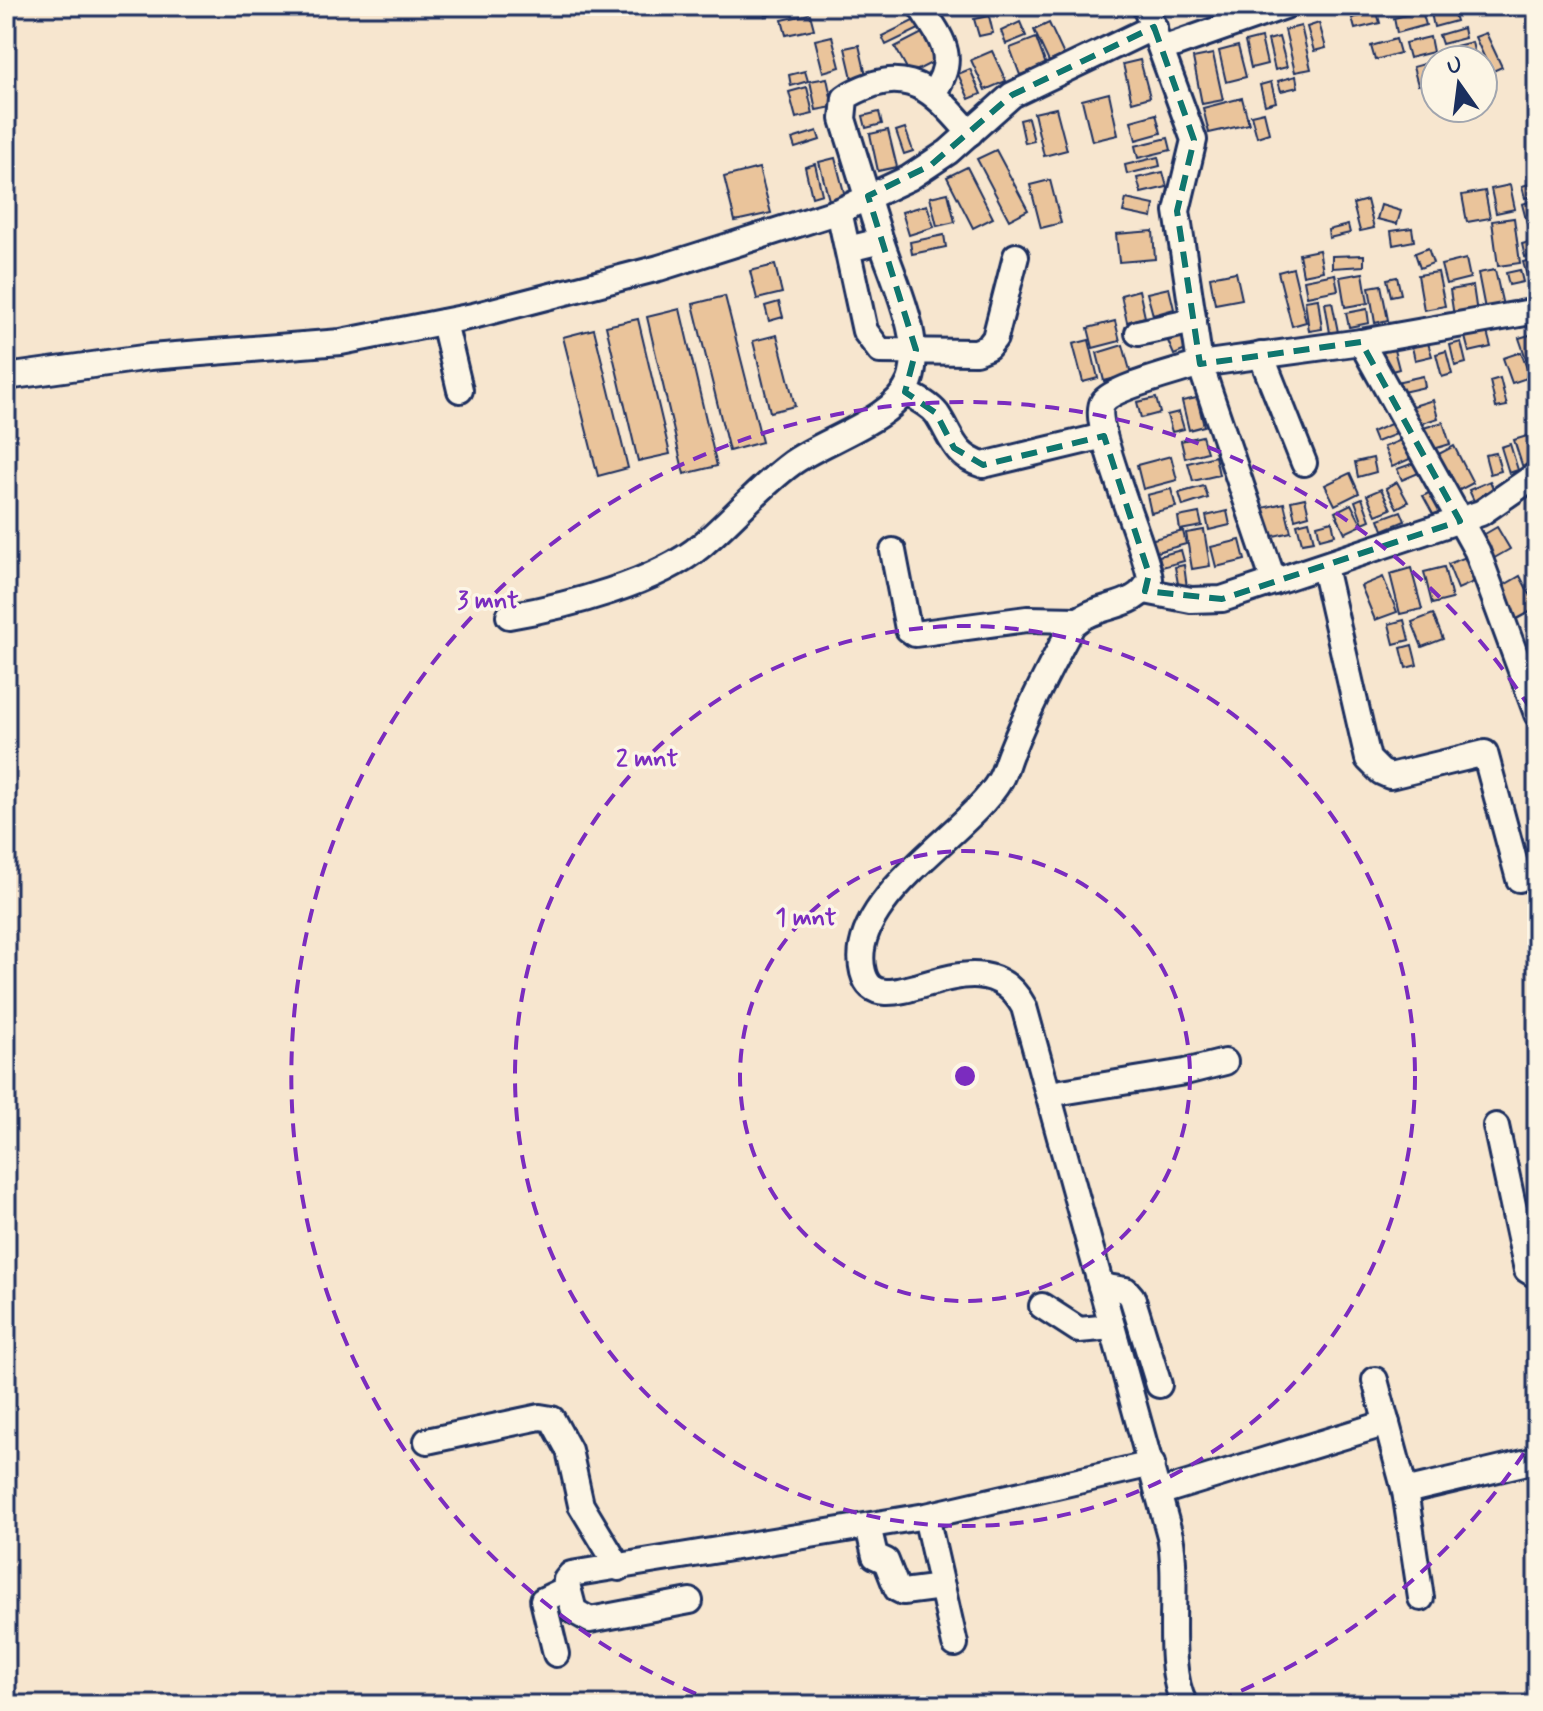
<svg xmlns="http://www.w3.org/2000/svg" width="1543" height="1711" viewBox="0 0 1543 1711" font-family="Mynerve,sans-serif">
<rect width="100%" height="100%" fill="#f7e6cf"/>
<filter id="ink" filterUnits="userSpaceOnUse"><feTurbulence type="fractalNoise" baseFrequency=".0125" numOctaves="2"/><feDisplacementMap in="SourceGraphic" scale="16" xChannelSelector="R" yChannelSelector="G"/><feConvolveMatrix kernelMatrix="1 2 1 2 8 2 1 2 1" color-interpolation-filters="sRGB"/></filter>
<g filter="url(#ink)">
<!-- building -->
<g fill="#eac49b" stroke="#1b2f5e" stroke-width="2">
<polygon points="763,6 804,6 765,16"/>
<polygon points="1452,8 1456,21 1434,27 1431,13"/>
<polygon points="1422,11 1426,25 1397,33 1394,18"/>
<polygon points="1377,12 1380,23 1355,29 1352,18"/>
<polygon points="810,14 814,29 786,35 782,20"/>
<polygon points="989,16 993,33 979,36 974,19"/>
<polygon points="917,19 921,28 886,45 882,36"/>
<polygon points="1020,22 1026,36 1006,44 1001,31"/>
<polygon points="1049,23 1064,55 1049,62 1034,30"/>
<polygon points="1319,23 1326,48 1314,51 1307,27"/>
<polygon points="1301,26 1311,69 1295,72 1285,30"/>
<polygon points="1463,28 1465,38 1442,44 1439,35"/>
<polygon points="928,30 943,57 910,74 895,47"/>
<polygon points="1486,33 1502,67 1491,72 1475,37"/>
<polygon points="832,36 840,67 823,72 815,40"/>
<polygon points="1279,37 1287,67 1275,70 1268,40"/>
<polygon points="1430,37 1433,52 1409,58 1405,43"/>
<polygon points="1036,38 1046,65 1020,75 1010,48"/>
<polygon points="1261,38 1267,64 1251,68 1245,42"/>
<polygon points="1396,39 1400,53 1375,60 1371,46"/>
<polygon points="1472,42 1476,60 1460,60 1456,46"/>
<polygon points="859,45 866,75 852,78 845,48"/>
<polygon points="1238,46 1246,77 1226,82 1219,51"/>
<polygon points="992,51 1006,81 985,90 971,60"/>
<polygon points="1213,54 1223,100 1202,104 1193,58"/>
<polygon points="1140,60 1150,97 1132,102 1123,64"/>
<polygon points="1431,62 1435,81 1418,85 1413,67"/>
<polygon points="970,69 981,94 969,99 958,74"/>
<polygon points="805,71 808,81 791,86 789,75"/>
<polygon points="1296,76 1298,87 1281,91 1278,81"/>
<polygon points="827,78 833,107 816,110 810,81"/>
<polygon points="1271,82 1276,102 1265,105 1260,85"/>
<polygon points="807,87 813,114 796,118 789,92"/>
<polygon points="1109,93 1118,135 1092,141 1082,100"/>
<polygon points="1242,98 1249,124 1209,133 1203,108"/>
<polygon points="1056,108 1067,150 1044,156 1034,113"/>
<polygon points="879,112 882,124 866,128 863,116"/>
<polygon points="1264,112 1269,133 1257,137 1251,115"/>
<polygon points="1156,114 1161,133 1136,140 1131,121"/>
<polygon points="1028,118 1034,141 1025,143 1020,120"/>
<polygon points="905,128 913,151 904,154 896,131"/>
<polygon points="888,130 897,167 878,171 870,134"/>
<polygon points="817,131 820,140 795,148 792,139"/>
<polygon points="1168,138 1171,150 1138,158 1135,146"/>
<polygon points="996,150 1028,210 1009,220 977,159"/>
<polygon points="1158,157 1160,166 1127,174 1125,165"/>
<polygon points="835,158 845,196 829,200 819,162"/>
<polygon points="815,164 822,194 812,197 805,167"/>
<polygon points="967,167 993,218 973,228 947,177"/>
<polygon points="759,168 771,213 735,221 724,177"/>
<polygon points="1163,172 1167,187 1141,193 1137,178"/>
<polygon points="1050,180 1061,223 1041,228 1030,185"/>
<polygon points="1537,182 1537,195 1525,198 1522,186"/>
<polygon points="1510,185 1515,209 1496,213 1491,189"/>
<polygon points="1485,191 1490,218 1467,222 1462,195"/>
<polygon points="948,193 955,222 937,226 930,197"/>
<polygon points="1126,199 1154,205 1152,218 1123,212"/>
<polygon points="1367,200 1374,228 1360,231 1353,204"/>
<polygon points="1537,200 1537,229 1529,231 1522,204"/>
<polygon points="927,205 934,227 909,235 902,212"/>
<polygon points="1381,205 1401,211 1397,224 1377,219"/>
<polygon points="1514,218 1520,263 1498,266 1492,221"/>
<polygon points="1348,225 1350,233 1329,238 1328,230"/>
<polygon points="1412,228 1414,241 1393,245 1391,231"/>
<polygon points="1153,231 1155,259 1119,262 1116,234"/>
<polygon points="944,235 946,247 912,254 910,242"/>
<polygon points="1537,240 1537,254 1525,257 1522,244"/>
<polygon points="1428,248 1433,263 1420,268 1415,253"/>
<polygon points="1319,250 1323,271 1303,275 1299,254"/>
<polygon points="1364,255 1364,266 1332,268 1332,256"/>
<polygon points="1466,259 1470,278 1446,284 1441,265"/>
<polygon points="1535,259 1537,289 1531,290 1523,262"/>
<polygon points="775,265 782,293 757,299 750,271"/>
<polygon points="1293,268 1306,322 1292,326 1278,272"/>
<polygon points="1495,270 1503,306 1485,309 1478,273"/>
<polygon points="1520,270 1523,282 1509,285 1506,273"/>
<polygon points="1236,272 1242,299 1215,304 1210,277"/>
<polygon points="1438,272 1445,306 1424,310 1418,275"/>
<polygon points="1363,273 1368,303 1345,307 1340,277"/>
<polygon points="1335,274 1338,290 1307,296 1304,280"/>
<polygon points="1397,277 1401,294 1391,296 1387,279"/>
<polygon points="1381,285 1388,320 1375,323 1369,287"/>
<polygon points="1473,286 1478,320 1455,323 1450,290"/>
<polygon points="1169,288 1174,309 1153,315 1147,293"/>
<polygon points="1139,290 1145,317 1127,322 1121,295"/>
<polygon points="725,296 762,442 729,451 693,304"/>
<polygon points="1318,299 1322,329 1309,331 1305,301"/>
<polygon points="779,302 783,317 769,321 765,306"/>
<polygon points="1332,302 1338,332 1330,333 1325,303"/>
<polygon points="680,309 717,466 684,474 647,317"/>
<polygon points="1367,309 1369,323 1349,327 1346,313"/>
<polygon points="638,319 670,454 638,461 606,326"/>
<polygon points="1115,321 1120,341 1093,348 1088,328"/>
<polygon points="1178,326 1188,349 1174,355 1164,332"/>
<polygon points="594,329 628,468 598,476 563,337"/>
<polygon points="1487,332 1491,347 1469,352 1465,337"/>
<polygon points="1533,334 1537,371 1531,373 1519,338"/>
<polygon points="777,335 795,406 770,412 753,341"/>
<polygon points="1089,340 1098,378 1083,382 1073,344"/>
<polygon points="1461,342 1466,363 1455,366 1450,345"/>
<polygon points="1428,343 1432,356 1415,360 1412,347"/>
<polygon points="1123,345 1131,374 1104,381 1097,353"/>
<polygon points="1393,346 1399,369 1381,374 1374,351"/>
<polygon points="1446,351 1452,374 1442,377 1436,354"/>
<polygon points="1521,352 1530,377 1512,383 1503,358"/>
<polygon points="1423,376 1425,387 1398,393 1396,382"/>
<polygon points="1500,378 1507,406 1496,408 1490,381"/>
<polygon points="1156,398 1160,413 1141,418 1137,402"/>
<polygon points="1197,398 1204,426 1189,430 1182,401"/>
<polygon points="1433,400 1438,418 1413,426 1407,408"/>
<polygon points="1179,412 1184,429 1172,432 1167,415"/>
<polygon points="1402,419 1407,430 1376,442 1372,432"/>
<polygon points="1443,422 1450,444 1424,452 1417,430"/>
<polygon points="1202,436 1207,452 1185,458 1181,441"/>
<polygon points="1527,436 1536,464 1523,468 1514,440"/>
<polygon points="1406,438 1414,457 1392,467 1384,447"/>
<polygon points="1510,444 1518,470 1509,473 1501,447"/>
<polygon points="1454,446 1473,483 1452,494 1433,457"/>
<polygon points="1496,453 1501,471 1490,474 1485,455"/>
<polygon points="1171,456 1177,480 1143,489 1137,465"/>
<polygon points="1215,456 1219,475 1193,481 1188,463"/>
<polygon points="1373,458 1376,472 1358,477 1355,462"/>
<polygon points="1417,462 1421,472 1402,480 1397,469"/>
<polygon points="1350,473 1359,493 1335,505 1325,485"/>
<polygon points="1490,481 1495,493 1474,501 1469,490"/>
<polygon points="1397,482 1408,502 1397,508 1386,488"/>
<polygon points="1204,486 1208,498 1183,506 1179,493"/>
<polygon points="1171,489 1176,507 1151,513 1147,495"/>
<polygon points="1381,489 1391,509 1376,515 1367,495"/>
<polygon points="1436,489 1447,509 1434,516 1423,496"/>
<polygon points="1305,498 1309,515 1295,519 1291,501"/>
<polygon points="1362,498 1370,520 1363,523 1355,501"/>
<polygon points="1284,503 1291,532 1261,539 1254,510"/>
<polygon points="1351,504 1362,525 1345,533 1335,512"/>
<polygon points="1227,511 1230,525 1209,530 1206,516"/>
<polygon points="1401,511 1405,521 1383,530 1379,519"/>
<polygon points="1199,513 1202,526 1180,530 1178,517"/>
<polygon points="1309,521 1314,541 1302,543 1297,524"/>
<polygon points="1332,521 1335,535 1320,539 1317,525"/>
<polygon points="1497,527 1510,549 1491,560 1478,538"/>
<polygon points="1204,530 1210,566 1192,569 1186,533"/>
<polygon points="1183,531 1186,544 1153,553 1150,540"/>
<polygon points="1240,540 1245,560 1216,567 1211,547"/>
<polygon points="1181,550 1184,561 1162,567 1159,556"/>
<polygon points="1466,557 1476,581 1458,589 1448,564"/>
<polygon points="1184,565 1187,588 1179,589 1175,567"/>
<polygon points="1444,567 1452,599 1432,604 1424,572"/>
<polygon points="1411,568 1422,609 1400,614 1390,574"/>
<polygon points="1520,576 1537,608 1517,619 1499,588"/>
<polygon points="1383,577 1397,612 1375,620 1361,586"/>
<polygon points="1433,614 1443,639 1422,647 1412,622"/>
<polygon points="1404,620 1409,640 1394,644 1389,624"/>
<polygon points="1412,645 1417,665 1406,668 1401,648"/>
</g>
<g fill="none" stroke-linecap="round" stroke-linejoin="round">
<defs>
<g id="minor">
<path d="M920,6C941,38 959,57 933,93"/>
<path d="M1145,6L1194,140L1177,211L1200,364C1181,371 1113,387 1103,402C1089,423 1146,547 1150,579C1138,611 1094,602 1072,626C1050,667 1028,709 1011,752C1007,761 1005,771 1000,780C969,834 845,900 863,972C879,1034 980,925 1024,1007L1170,1536C1180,1586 1163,1665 1185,1705"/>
<polyline points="1162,49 1285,6"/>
<polyline points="839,211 865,331 880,351 976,352 988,347 995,338 1016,256"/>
<path d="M881,241L843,119L845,98C854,91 863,88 874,84C919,70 943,103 970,133"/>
<polyline points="444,322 460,390"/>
<polyline points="1138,333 1194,321"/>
<polyline points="1361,342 1477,551 1537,714"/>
<polyline points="1261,355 1304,463"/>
<polyline points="6,377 150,357 341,342 473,316 659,268 839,211 909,178 948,152 1012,95 1154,27"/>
<path d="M905,392C916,398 929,404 937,414C952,437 954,456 983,465L1104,436"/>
<polyline points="893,551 908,629 915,634 1027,619 1078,620"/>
<polyline points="1324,567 1368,759 1381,772 1390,776 1485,753 1519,879"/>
<polyline points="1274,582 1200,364 1361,342 1537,311"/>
<polyline points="1145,591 1191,600 1222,599 1481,513 1537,474"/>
<path d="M509,616C566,606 657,583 702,545C733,519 759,487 792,463C825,439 895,420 910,381C924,341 894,281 881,241L848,249"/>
<polyline points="1049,1094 1185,1072 1225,1062"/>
<polyline points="1496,1126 1527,1270 1537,1276"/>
<polyline points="1101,1286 1126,1290 1132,1297 1159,1385"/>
<polyline points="1042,1306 1079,1330 1112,1327"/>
<polyline points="1375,1380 1405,1491 1421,1598"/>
<polyline points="427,1441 540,1417 552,1419 569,1450 581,1505 619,1568"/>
<polyline points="1405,1491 1536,1460"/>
<polyline points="1158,1493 1387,1423"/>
<polyline points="926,1516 955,1644"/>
<polyline points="868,1526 875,1556 886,1561 897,1589 903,1592 942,1587"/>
<polyline points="690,1601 590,1620 574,1611 566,1580 571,1574 926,1516 1152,1464"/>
<polyline points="556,1654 543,1600 566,1589"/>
</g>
</defs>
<!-- minor casing -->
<use href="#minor" stroke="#1b2f5e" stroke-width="30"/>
<!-- minor -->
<use href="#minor" stroke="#fcf5e5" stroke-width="24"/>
</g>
</g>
<!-- marked area -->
<path fill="none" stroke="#0f766e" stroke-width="6" stroke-dasharray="16 10" stroke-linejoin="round" d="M1154,27L1194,140L1177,211L1200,364L1361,342L1460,521L1222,599L1145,591L1149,574L1104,436L983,465L954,448L936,413L905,392L916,350L868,196L931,165L1012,95Z"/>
<!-- distance rings -->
<g fill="none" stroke="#7b2cbf" stroke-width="4" stroke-dasharray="14 10">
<circle cx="965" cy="1076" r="225"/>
<circle cx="965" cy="1076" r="450"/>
<path d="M1537 1433A674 674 0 0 1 1212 1703M718 1703A674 674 0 1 1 1537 719"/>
</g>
<circle cx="965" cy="1076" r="12" fill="#7b2cbf" stroke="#fcf5e5" stroke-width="4"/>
<g font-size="24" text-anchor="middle" font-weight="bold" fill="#7b2cbf" stroke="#fcf5e5" stroke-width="7" stroke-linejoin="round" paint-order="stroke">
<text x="488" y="608">3 mnt</text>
<text x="647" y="766">2 mnt</text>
<text x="806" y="925">1 mnt</text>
</g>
<!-- margin -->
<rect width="1543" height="1711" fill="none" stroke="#fcf5e5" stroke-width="32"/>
<rect x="16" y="16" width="1511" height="1679" fill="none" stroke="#1b2f5e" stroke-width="3" filter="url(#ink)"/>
<!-- north arrow -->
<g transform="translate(1459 84) rotate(346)"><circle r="38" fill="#fcf5e5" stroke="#a2a6af" stroke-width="2"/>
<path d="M0-6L14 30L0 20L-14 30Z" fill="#1b2f5e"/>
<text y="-12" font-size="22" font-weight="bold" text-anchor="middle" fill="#1b2f5e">U</text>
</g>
</svg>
